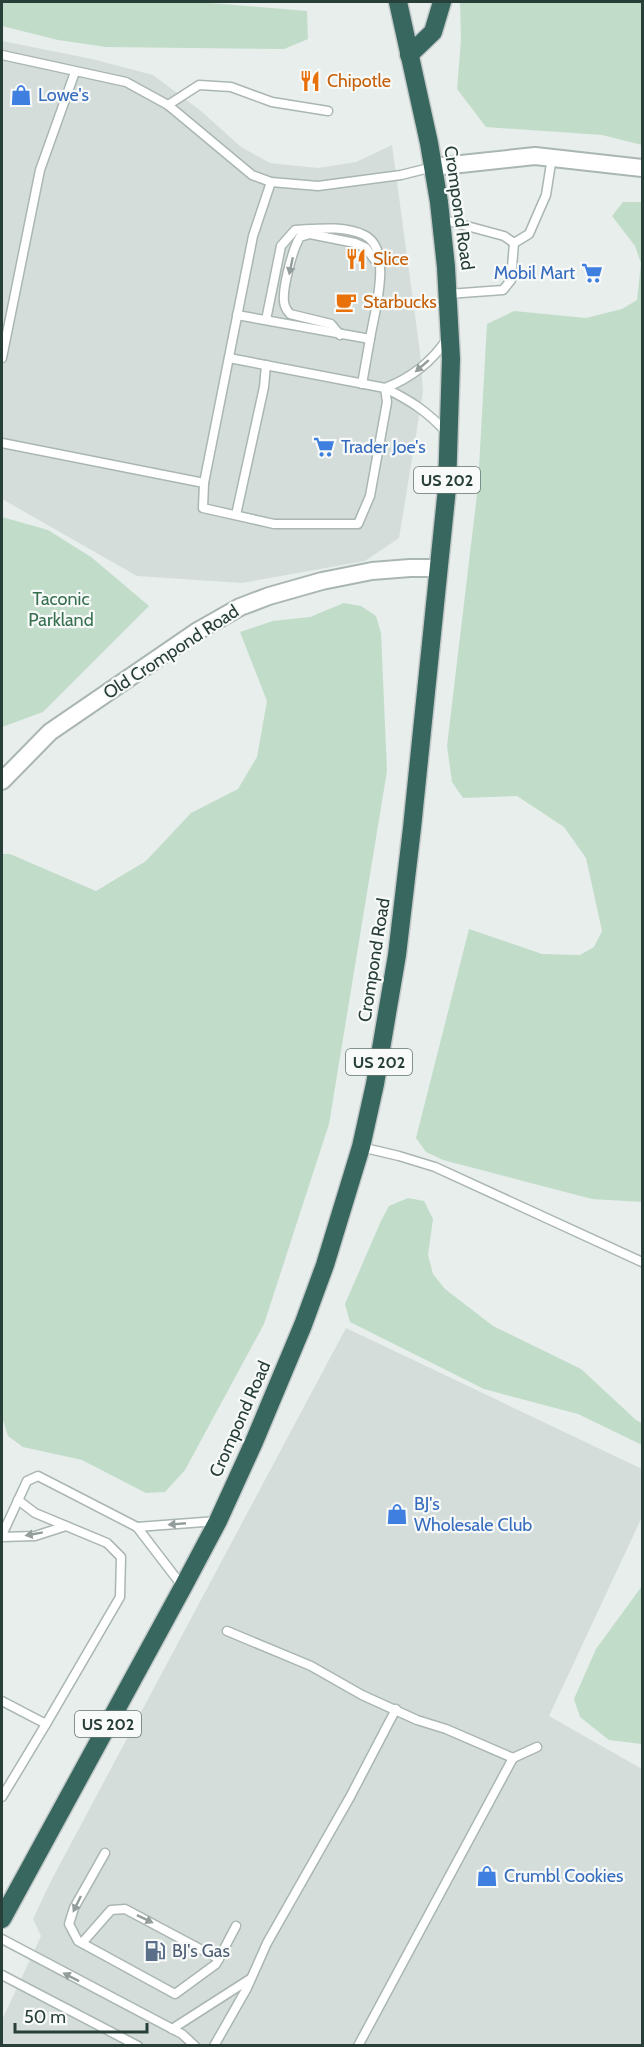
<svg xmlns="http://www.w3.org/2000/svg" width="644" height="2047" viewBox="0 0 644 2047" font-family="Cabin,sans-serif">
<rect width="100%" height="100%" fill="#e7eeeb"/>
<!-- built -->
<g fill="#d5ddda">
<polygon points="2,41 92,59 153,75 201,111 241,147 270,163 318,168 356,162 392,145 420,352 423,392 399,538 365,561 242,583 137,576 2,499"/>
<polygon points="346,1328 642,1469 642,1517 549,1716 642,1769 642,2045 2,2046 3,2018 41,1936 33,1919 51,1881"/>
</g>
<!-- green -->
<g fill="#c2dcca">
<polygon points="2,2 199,2 307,11 308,39 284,49 106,47 58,40 2,26"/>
<polygon points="460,2 642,2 642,145 602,135 486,127 457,89 461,40"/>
<polygon points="623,202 642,202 642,1202 592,1199 443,1160 426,1152 416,1138 469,929 542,954 580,955 594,947 602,931 586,858 564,827 517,796 463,798 452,782 447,746 478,486 487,324 514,311 586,318 622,309 637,300 641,263 635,246 612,216"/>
<polygon points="2,517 48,530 91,557 149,606 43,712 2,727"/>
<polygon points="344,603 361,606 376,616 381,633 387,771 329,1124 264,1324 185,1470 165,1492 146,1493 82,1460 23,1447 8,1436 2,1417 2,854 10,854 96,891 146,861 191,813 238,789 257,757 267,701 240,632 273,621 310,617"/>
<polygon points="408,1198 424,1201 433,1219 428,1255 433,1274 445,1289 493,1326 581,1369 636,1420 642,1423 642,1445 578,1414 484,1389 350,1322 345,1304 381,1221 389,1206"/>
<polygon points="642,1586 642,1744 609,1740 580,1717 574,1699 596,1649"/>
</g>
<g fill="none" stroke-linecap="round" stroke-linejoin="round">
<defs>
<g id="lane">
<polyline points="2,55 126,82 168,105 252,175 271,182 318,186 401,175 433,167"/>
<polyline points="168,105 199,85 231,87 272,102 328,111"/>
<polyline points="271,182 253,236 204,483 203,508 274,524 358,524 370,496 387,402 385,388"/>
<polyline points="441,219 504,236 514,243"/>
<polyline points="514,243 529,234 546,195 552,157"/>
<polyline points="448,294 503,290 511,280 514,243"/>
<path d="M237,315L370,339C374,313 394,249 364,235C343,225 316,229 295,230L281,246L266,320"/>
<path d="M340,335L331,324L290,314C288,312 286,309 285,306C280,294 293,248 300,237L310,234L355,243L366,248L374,259L381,264"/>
<polyline points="2,358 40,170 75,72"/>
<path d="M229,358L385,388C411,401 427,411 447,433"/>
<polyline points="362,384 370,339"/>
<path d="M385,388C411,378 431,363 447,339"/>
<polyline points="2,443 204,483"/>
<polyline points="236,515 264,387 266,365"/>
<polyline points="361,1147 399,1156 435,1167 642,1262"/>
<polyline points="18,1500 35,1513 107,1543 121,1557 120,1597 46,1724"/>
<polyline points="137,1527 217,1521"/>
<polyline points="2,1535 27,1481 38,1476 137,1527 183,1587"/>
<polyline points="2,1537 35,1536 66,1526"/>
<polyline points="227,1631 311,1666 362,1695 417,1720 446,1729 513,1758 537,1747"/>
<polyline points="2,1701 46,1724 2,1797"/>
<polyline points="105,1853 74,1908 69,1924 78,1941 175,1994 216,1964 236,1926"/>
<polyline points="2,1939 182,2034 195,2046"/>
<polyline points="82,1943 111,1910 125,1909 219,1959"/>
<polyline points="2,1975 138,2046"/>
<polyline points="172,2029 250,1979"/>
<polyline points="214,2046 247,1988 267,1943 350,1797 396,1709"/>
<polyline points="358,2046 513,1758"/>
</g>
<g id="street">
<polyline points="433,167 535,156 642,168"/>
<polyline points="2,781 50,732 196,632 240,607 269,596 322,581 372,571 410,568 439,568"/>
</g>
<g id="highway">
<polyline points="409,55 433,32 442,2"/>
<polyline points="2,1919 183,1587 218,1521 254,1442 303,1325 325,1265 361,1147 375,1084 397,955 412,828 447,488 451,359 446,267 439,202 429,143 398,2"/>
</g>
</defs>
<!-- lane casing -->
<use href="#lane" stroke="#aab6b2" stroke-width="11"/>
<!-- street casing -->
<use href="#street" stroke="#aab6b2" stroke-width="20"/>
<!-- highway casing -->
<use href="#highway" stroke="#c3c9c8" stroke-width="21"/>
<!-- lane -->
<use href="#lane" stroke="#fff" stroke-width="8"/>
<!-- street -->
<use href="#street" stroke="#fff" stroke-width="16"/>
<!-- highway -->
<use href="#highway" stroke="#37675f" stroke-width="18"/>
</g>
<!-- one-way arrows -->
<defs><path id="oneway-solid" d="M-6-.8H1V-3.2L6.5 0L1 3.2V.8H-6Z" transform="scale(1.5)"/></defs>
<g fill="#939e9c">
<use href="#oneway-solid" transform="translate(291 266) rotate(102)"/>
<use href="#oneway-solid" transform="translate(422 366) rotate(139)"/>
<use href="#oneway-solid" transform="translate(177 1524) rotate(175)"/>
<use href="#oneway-solid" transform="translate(34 1534) rotate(170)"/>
<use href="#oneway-solid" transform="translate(77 1904) rotate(116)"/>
<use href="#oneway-solid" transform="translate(145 1919) rotate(26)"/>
<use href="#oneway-solid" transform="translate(71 1977) rotate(-153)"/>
</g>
<!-- icons -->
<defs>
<symbol id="restaurant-bare" viewBox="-9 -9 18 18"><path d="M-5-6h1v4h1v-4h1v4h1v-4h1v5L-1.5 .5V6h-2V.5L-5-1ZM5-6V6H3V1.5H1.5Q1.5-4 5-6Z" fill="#e8710a" stroke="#f7faf9" stroke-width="2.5" paint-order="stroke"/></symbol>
<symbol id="shop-bare" viewBox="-9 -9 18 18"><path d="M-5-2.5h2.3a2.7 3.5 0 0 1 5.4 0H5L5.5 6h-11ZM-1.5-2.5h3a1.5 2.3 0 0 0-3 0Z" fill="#3f7fe0" stroke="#f7faf9" stroke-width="2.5" paint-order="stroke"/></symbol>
<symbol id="supermarket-bare" viewBox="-9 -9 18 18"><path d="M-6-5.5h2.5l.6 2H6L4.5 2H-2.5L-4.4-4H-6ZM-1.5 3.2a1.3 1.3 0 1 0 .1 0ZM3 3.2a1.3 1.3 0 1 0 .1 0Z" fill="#3f7fe0" stroke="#f7faf9" stroke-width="2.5" paint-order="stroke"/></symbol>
<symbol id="cafe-bare" viewBox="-9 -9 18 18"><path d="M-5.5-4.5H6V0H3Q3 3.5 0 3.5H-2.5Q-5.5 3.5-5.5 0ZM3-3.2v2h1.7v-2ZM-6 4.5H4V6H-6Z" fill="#e8710a" stroke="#f7faf9" stroke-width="2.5" paint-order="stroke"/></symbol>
<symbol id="fuel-bare" viewBox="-9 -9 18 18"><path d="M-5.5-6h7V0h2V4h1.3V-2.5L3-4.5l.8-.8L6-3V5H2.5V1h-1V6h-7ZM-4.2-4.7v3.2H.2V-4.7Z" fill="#5c6f8a" stroke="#f7faf9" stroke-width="2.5" paint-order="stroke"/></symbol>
</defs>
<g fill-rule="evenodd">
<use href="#restaurant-bare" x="295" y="66" width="30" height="30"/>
<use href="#shop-bare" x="6" y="80" width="30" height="30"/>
<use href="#restaurant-bare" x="341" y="244" width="30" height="30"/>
<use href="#supermarket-bare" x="577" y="258" width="30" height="30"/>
<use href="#cafe-bare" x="331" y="287" width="30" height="30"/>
<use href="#supermarket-bare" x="309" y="432" width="30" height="30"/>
<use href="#shop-bare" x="382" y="1499" width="30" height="30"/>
<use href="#shop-bare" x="472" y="1861" width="30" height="30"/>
<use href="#fuel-bare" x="140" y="1936" width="30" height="30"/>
</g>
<g text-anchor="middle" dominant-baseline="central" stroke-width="4.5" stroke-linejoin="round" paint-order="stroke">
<!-- shield labels -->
<g fill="#f7faf9" stroke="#657673" stroke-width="1.5">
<rect x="414" y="467" width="66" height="26" rx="4.5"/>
<rect x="346" y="1049" width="66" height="26" rx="4.5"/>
<rect x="75" y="1711" width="66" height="26" rx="4.5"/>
</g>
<g font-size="16" font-weight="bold" fill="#273e39">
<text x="447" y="480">US 202</text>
<text x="379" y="1062">US 202</text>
<text x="108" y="1724">US 202</text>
</g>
<!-- food labels -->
<g font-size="18" fill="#c56008" stroke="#f7faf9" text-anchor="start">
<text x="327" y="81">Chipotle</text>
<text x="373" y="259">Slice</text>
<text x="363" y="302">Starbucks</text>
</g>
<!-- shop labels -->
<g font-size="18" fill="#366cbe" stroke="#f7faf9" text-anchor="start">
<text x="38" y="95">Lowe's</text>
<text x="575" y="273" text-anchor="end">Mobil Mart</text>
<text x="341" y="447">Trader Joe's</text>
<text x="414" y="1504">BJ's<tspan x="414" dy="21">Wholesale Club</tspan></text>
<text x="504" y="1876">Crumbl Cookies</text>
</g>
<!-- street labels -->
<g font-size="18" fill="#273e39" stroke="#f7faf9">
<text transform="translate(459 208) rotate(82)">Crompond Road</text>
<text transform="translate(171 652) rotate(-33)">Old Crompond Road</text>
<text transform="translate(374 960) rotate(-81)">Crompond Road</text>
<text transform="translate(240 1419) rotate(-66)">Crompond Road</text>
</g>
<!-- park labels -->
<g font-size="18" fill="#36704f" stroke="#f7faf9">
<text x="61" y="599">Taconic<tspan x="61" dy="21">Parkland</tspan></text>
</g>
<!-- service labels -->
<g font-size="18" fill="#4e5e75" stroke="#f7faf9" text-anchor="start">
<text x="172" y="1951">BJ's Gas</text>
</g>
</g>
<!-- border -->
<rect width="644" height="2047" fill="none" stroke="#273e39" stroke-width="6"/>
<!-- scale -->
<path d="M15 2023v9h132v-9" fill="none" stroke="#273e39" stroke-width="3"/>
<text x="24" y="2023" font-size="18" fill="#273e39" stroke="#f7faf9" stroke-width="4.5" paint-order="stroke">50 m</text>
</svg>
